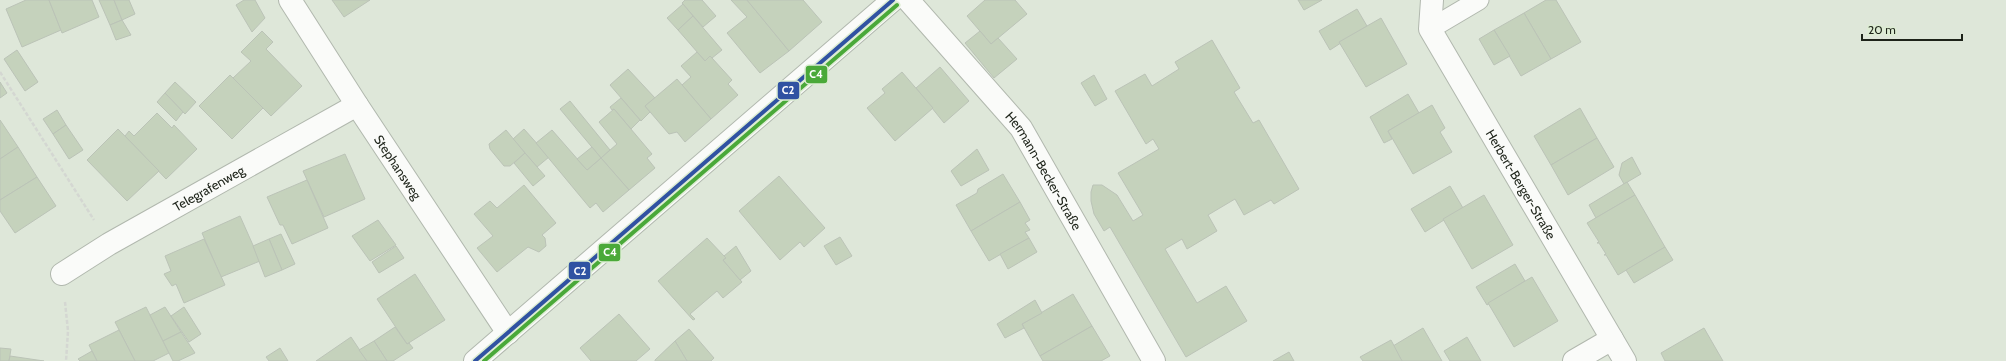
<svg xmlns="http://www.w3.org/2000/svg" width="2006" height="361" viewBox="0 0 2006 361" font-family="Cabin,sans-serif">
<rect width="100%" height="100%" fill="#dee7d9"/>
<!-- building -->
<g fill="#c5d2bc" stroke="#bbc3b7">
<polygon points="26,0 49,0 61,30 22,47 6,9"/>
<polygon points="49,0 92,0 99,17 62,33"/>
<polygon points="99,0 114,0 122,20 110,25"/>
<polygon points="114,0 129,0 135,14 122,20"/>
<polygon points="244,0 255,0 265,18 252,32 236,5"/>
<polygon points="332,0 370,0 344,17"/>
<polygon points="685,0 702,0 716,16 703,27 682,3"/>
<polygon points="731,0 747,0 789,51 760,73 727,33 747,17"/>
<polygon points="747,0 803,0 822,22 789,51"/>
<polygon points="985,0 1015,0 1027,14 991,44 967,16"/>
<polygon points="1298,0 1322,0 1304,10"/>
<polygon points="1546,0 1556,0 1581,42 1551,59 1524,13"/>
<polygon points="683,4 693,16 678,30 667,18"/>
<polygon points="1357,9 1367,26 1330,50 1319,31"/>
<polygon points="1524,13 1551,59 1521,76 1494,30"/>
<polygon points="693,16 722,50 712,58 710,56 705,61 678,30"/>
<polygon points="1381,18 1407,64 1366,87 1339,42"/>
<polygon points="122,20 131,35 116,40 110,25"/>
<polygon points="1494,30 1510,56 1494,65 1479,39"/>
<polygon points="262,31 273,42 266,49 302,86 271,116 233,78 251,61 241,52"/>
<polygon points="980,31 991,44 998,38 1017,59 994,78 965,43"/>
<polygon points="1212,40 1240,88 1234,92 1253,123 1259,120 1299,189 1274,204 1271,200 1244,215 1235,199 1208,215 1217,231 1187,249 1182,239 1165,249 1197,303 1226,286 1247,321 1186,357 1110,227 1104,231 1094,214 1091,201 1091,192 1093,185 1102,185 1117,195 1133,221 1143,215 1118,173 1159,149 1153,139 1146,144 1115,91 1145,74 1152,86 1179,69 1175,62"/>
<polygon points="17,50 38,82 25,91 4,59"/>
<polygon points="697,52 705,61 710,56 712,58 732,80 728,84 738,95 711,119 682,85 691,77 681,66"/>
<polygon points="940,67 969,101 944,123 916,88"/>
<polygon points="628,69 655,98 645,106 650,112 641,121 610,85"/>
<polygon points="902,72 933,108 895,141 867,108 885,93 882,89"/>
<polygon points="230,75 263,108 232,139 199,106"/>
<polygon points="1094,75 1107,99 1095,106 1081,83"/>
<polygon points="677,79 711,119 685,142 677,132 669,134 645,106"/>
<polygon points="0,82 7,93 0,98"/>
<polygon points="175,82 196,102 185,114 165,93"/>
<polygon points="165,93 183,112 176,121 157,102"/>
<polygon points="1408,94 1419,113 1388,131 1392,139 1384,143 1370,117"/>
<polygon points="621,98 640,120 631,129 614,109 612,110 610,107"/>
<polygon points="570,101 610,150 601,158 560,109"/>
<polygon points="1432,105 1445,128 1440,132 1452,152 1413,174 1388,131"/>
<polygon points="1580,108 1597,138 1551,165 1534,136"/>
<polygon points="614,109 652,154 647,158 655,168 629,190 601,158 617,144 599,122"/>
<polygon points="57,110 66,125 53,134 43,119"/>
<polygon points="157,113 172,128 174,125 197,149 166,179 125,136 129,131 134,136"/>
<polygon points="0,120 18,147 0,159"/>
<polygon points="66,125 83,150 69,159 53,134"/>
<polygon points="118,129 159,171 127,201 87,160"/>
<polygon points="524,129 549,157 537,167 513,139"/>
<polygon points="506,130 525,153 510,166 504,166 490,149 489,144"/>
<polygon points="552,130 587,170 601,158 629,190 603,212 596,203 590,208 536,143"/>
<polygon points="1597,138 1614,167 1568,195 1551,165"/>
<polygon points="18,147 37,177 0,200 0,159"/>
<polygon points="592,147 601,158 587,170 577,159"/>
<polygon points="977,149 989,170 961,186 951,171"/>
<polygon points="525,153 545,176 533,186 514,163"/>
<polygon points="345,154 365,199 324,217 303,171"/>
<polygon points="1632,157 1641,174 1624,184 1619,175 1622,163"/>
<polygon points="1003,174 1020,202 971,231 956,205 977,193 978,189"/>
<polygon points="779,176 825,228 804,247 800,242 780,260 739,211"/>
<polygon points="37,177 56,206 15,233 0,211 0,200"/>
<polygon points="307,180 328,228 292,244 283,225 280,225 267,197"/>
<polygon points="1627,182 1635,195 1596,218 1589,205"/>
<polygon points="524,185 556,223 542,235 545,238 546,246 539,252 528,247 497,272 477,248 493,236 474,214 490,201 497,208"/>
<polygon points="1450,186 1463,208 1425,232 1411,209"/>
<polygon points="1484,195 1513,245 1472,269 1443,219"/>
<polygon points="1635,195 1665,247 1618,275 1606,255 1604,255 1606,254 1599,243 1597,243 1599,242 1587,223"/>
<polygon points="1020,202 1030,220 1025,223 1030,230 1025,232 1029,238 989,261 971,231"/>
<polygon points="240,216 260,261 221,277 202,233"/>
<polygon points="378,220 396,245 370,261 352,236"/>
<polygon points="281,234 295,264 282,270 269,239"/>
<polygon points="840,237 852,256 836,265 824,246"/>
<polygon points="707,238 724,256 726,258 723,260 742,282 723,298 717,291 690,314 695,319 693,320 658,281"/>
<polygon points="1029,238 1037,252 1008,269 1000,254"/>
<polygon points="204,239 225,285 184,303 176,284 172,286 164,274 171,271 165,256"/>
<polygon points="269,239 282,270 265,277 253,246"/>
<polygon points="396,246 404,258 379,273 372,262"/>
<polygon points="736,246 751,271 740,280 723,260 726,258 724,256"/>
<polygon points="1665,247 1673,260 1634,283 1626,270"/>
<polygon points="1515,264 1525,281 1487,305 1476,287"/>
<polygon points="415,274 445,320 407,344 377,299"/>
<polygon points="1532,277 1558,321 1514,347 1488,303"/>
<polygon points="1073,294 1092,326 1040,356 1022,324"/>
<polygon points="1035,300 1042,313 1022,324 1024,328 1005,338 997,324"/>
<polygon points="146,307 169,353 153,361 135,361 115,322"/>
<polygon points="165,307 181,332 163,341 150,315"/>
<polygon points="184,307 201,334 189,342 171,316"/>
<polygon points="619,314 650,349 636,361 591,361 580,348"/>
<polygon points="1092,326 1110,356 1101,361 1043,361 1040,356"/>
<polygon points="395,327 407,344 409,343 413,348 393,361 387,361 374,341"/>
<polygon points="1423,328 1442,361 1402,361 1393,346"/>
<polygon points="1704,328 1723,361 1665,361 1661,353"/>
<polygon points="689,329 714,358 711,361 687,361 675,341"/>
<polygon points="119,330 135,361 97,361 89,345"/>
<polygon points="181,332 195,353 178,361 173,361 163,341"/>
<polygon points="351,337 367,361 316,361"/>
<polygon points="1467,337 1481,361 1450,361 1444,351"/>
<polygon points="1391,340 1402,361 1363,361 1360,357"/>
<polygon points="374,341 387,361 367,361 359,350"/>
<polygon points="675,341 687,361 655,361 655,360"/>
<polygon points="0,348 11,349 9,361 0,361"/>
<polygon points="280,348 288,361 269,361 266,357"/>
<polygon points="92,351 97,361 80,361 78,359"/>
<polygon points="1289,352 1294,361 1273,361"/>
<polygon points="10,356 44,361 9,361"/>
</g>
<g fill="none" stroke-linecap="round" stroke-linejoin="round">
<defs>
<polyline id="service" points="1430,29 1479,0"/>
<g id="minor">
<path id="s1" d="M290,0L357,105L508,333"/>
<path id="s2" d="M908,0L1021,128L1154,361"/>
<path id="s3" d="M1432,0L1430,29L1625,361"/>
<path id="s4" d="M62,274L109,244L357,105"/>
<polyline points="475,361 893,0"/>
<polyline points="1574,361 1612,339"/>
</g>
</defs>
<!-- service casing -->
<use href="#service" stroke="#b1b8ae" stroke-width="21"/>
<!-- minor casing -->
<use href="#minor" stroke="#b1b8ae" stroke-width="24"/>
<!-- path -->
<g stroke="#d4d7d2" stroke-width="2.5" stroke-dasharray="4 2" stroke-linecap="butt">
<polyline points="0,72 94,220"/>
<polyline points="65,302 68,331 66,361"/>
</g>
<!-- service -->
<use href="#service" stroke="#fafbf9" stroke-width="19"/>
<!-- minor -->
<use href="#minor" stroke="#fafbf9" stroke-width="22"/>
<defs>
<polyline id="bus-1" points="475,361 893,0"/>
<polyline id="bus-2" points="484,361 897,5"/>
</defs>
<!-- bus-1 casing -->
<use href="#bus-1" stroke="#ddedd3" stroke-width="7"/>
<!-- bus-2 casing -->
<use href="#bus-2" stroke="#ddedd3" stroke-width="7"/>
<!-- bus-1 -->
<use href="#bus-1" stroke="#3052a2" stroke-width="4"/>
<!-- bus-2 -->
<use href="#bus-2" stroke="#4aa939" stroke-width="4"/>
</g>
<g text-anchor="middle" dominant-baseline="central" stroke-width="3" stroke-linejoin="round" paint-order="stroke">
<!-- street labels -->
<g font-size="13" fill="#1d2319" stroke="#ddedd3">
<text stroke="none"><textPath href="#s1" startOffset="199">Stephansweg</textPath></text>
<text stroke="none"><textPath href="#s2" startOffset="219">Hermann-Becker-Straße</textPath></text>
<text stroke="none"><textPath href="#s3" startOffset="209">Herbert-Berger-Straße</textPath></text>
<text stroke="none"><textPath href="#s4" startOffset="170">Telegrafenweg</textPath></text>
</g>
</g>
<g stroke="#ddedd3" stroke-width="1.5">
<rect x="805" y="65" width="23" height="19" rx="4" fill="#4aa939"/>
<rect x="777" y="81" width="23" height="19" rx="4" fill="#3052a2"/>
<rect x="598" y="243" width="23" height="19" rx="4" fill="#4aa939"/>
<rect x="568" y="261" width="23" height="19" rx="4" fill="#3052a2"/>
</g>
<g font-size="11" text-anchor="middle" font-weight="bold" fill="#fff">
<text x="816" y="78">C4</text>
<text x="788" y="94">C2</text>
<text x="610" y="256">C4</text>
<text x="580" y="275">C2</text>
</g>
<!-- scale -->
<path d="M1862 34v6h100v-6" fill="none" stroke="#1d2319" stroke-width="2"/>
<text x="1868" y="34" font-size="12" fill="#1d2319" stroke="#ddedd3" stroke-width="3" paint-order="stroke">20 m</text>
</svg>
